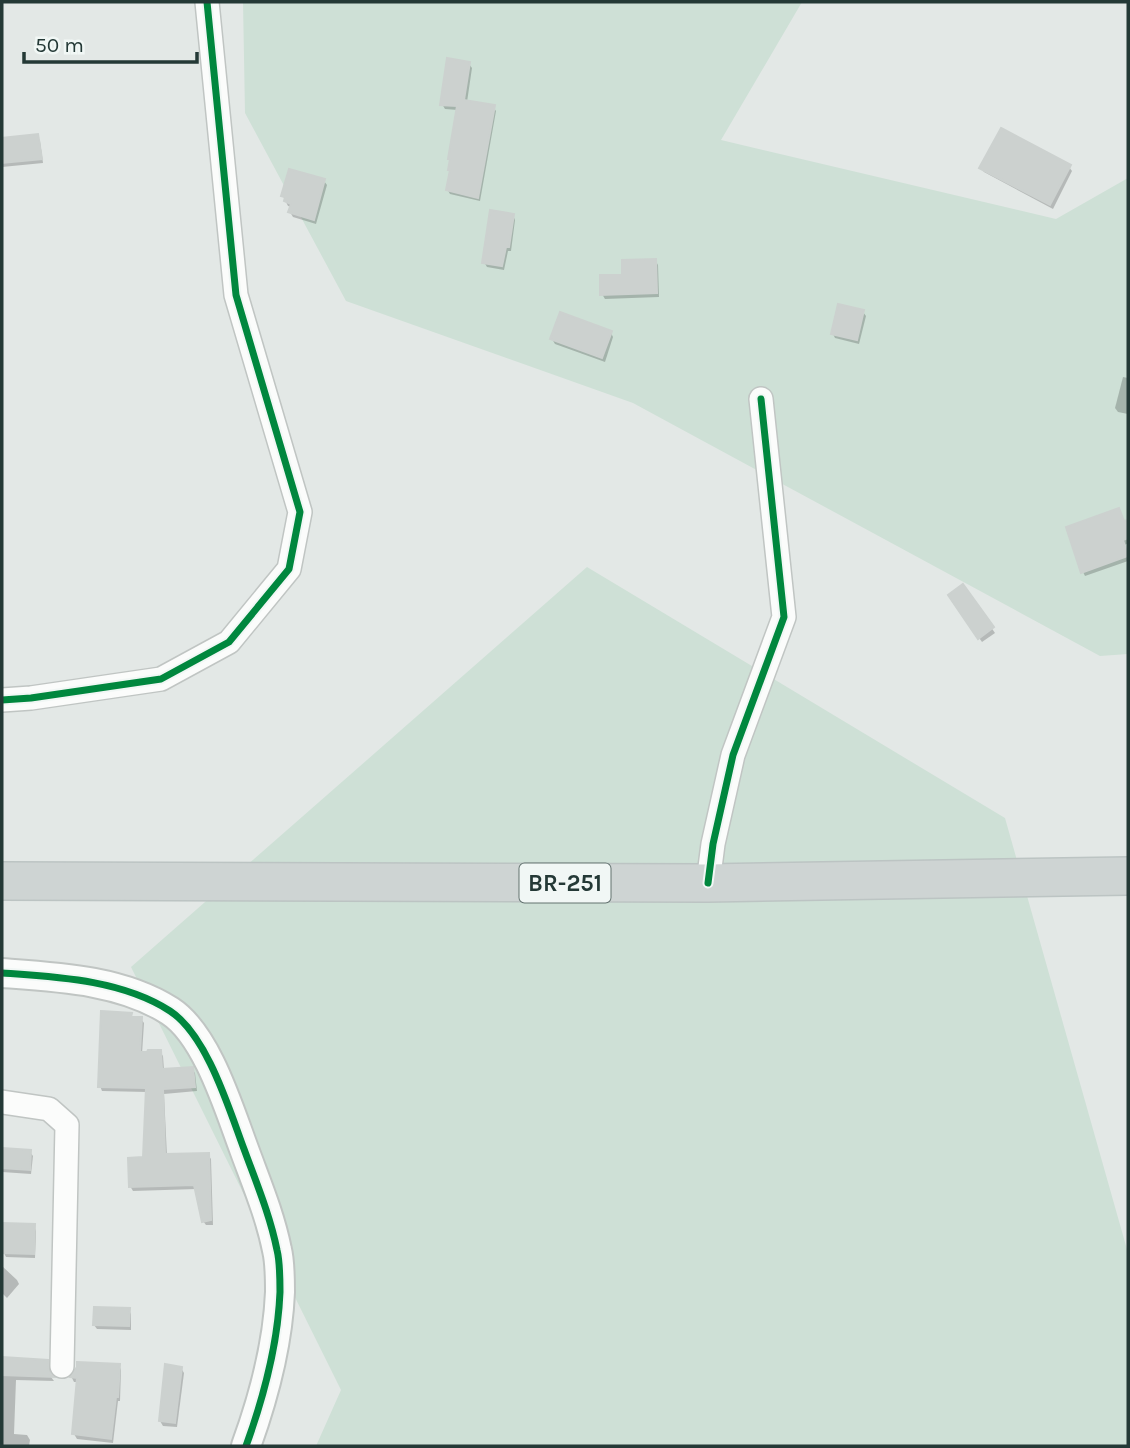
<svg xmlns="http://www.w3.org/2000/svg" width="1130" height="1448" viewBox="0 0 1130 1448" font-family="Karla,sans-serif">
<rect width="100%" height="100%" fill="#e3e8e6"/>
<!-- green -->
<g fill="#cee0d6">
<polygon points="243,2 802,2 721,140 1056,219 1128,178 1128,654 1100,656 633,403 346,301 245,113"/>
<polygon points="587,567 1005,818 1128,1253 1128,1446 316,1446 341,1390 131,967"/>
</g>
<!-- shadow -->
<g fill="#0003">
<polygon points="469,64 472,68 467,102 493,107 496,111 480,201 450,194 447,189 458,110 445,109 442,104"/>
<polygon points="37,136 40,141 43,163 2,167 2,140"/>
<polygon points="1069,167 1072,171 1053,209 984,172 981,168"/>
<polygon points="324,181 327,185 316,224 293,217 290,212 292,207 288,206 283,196"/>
<polygon points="513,215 515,220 511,251 508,251 504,270 487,267 484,262"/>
<polygon points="655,260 658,265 659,297 605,299 602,294 624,276"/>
<polygon points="863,312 866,316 859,344 835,338 833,334"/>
<polygon points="611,333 613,337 605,362 555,344 552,339"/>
<polygon points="1123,377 1128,378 1128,414 1118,412 1115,408"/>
<polygon points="1121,515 1128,531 1128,543 1125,545 1128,561 1085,576 1083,572"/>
<polygon points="963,586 995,633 982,642 952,600"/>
<polygon points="131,1014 133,1019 141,1019 144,1023 142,1054 160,1052 163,1056 164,1070 192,1069 195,1073 197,1091 164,1094 167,1156 208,1155 211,1159 213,1225 206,1225 203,1221 197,1189 133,1191 130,1186 145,1159 147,1092 102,1091 100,1086"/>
<polygon points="2,1150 30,1152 33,1156 31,1174 2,1172"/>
<polygon points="2,1225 34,1226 36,1231 35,1258 6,1257 4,1253 2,1253"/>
<polygon points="2,1266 17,1280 19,1284 7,1298 3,1294 2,1295"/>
<polygon points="129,1310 131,1314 131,1330 97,1329 94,1325"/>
<polygon points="2,1359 47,1361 50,1366 51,1377 54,1381 16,1380 14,1434 27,1435 30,1440 29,1446 2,1446"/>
<polygon points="78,1363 119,1365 121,1370 120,1401 118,1401 113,1443 77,1439 74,1434 78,1382 74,1382 72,1378 76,1373"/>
<polygon points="181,1368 184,1373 177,1427 163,1426 160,1421"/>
</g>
<!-- building -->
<g fill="#ccd1cf" stroke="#ccd1cf" stroke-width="2">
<polygon points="447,58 470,62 464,100 495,105 478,198 446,190 450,170 448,170 450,159 448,159 457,106 440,105"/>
<polygon points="1001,128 1071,165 1050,205 979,168"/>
<polygon points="38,134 42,159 2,163 2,138"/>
<polygon points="289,169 325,179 314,220 288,212 291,204 284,201 285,197 281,196"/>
<polygon points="490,210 514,214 509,247 506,247 502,266 482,263"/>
<polygon points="656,259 657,293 600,295 600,275 622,275 622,260"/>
<polygon points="838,304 864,310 857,340 831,334"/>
<polygon points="560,312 612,331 602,358 550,339"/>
<polygon points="1119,508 1124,521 1128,520 1128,538 1123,540 1128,556 1081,573 1066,527"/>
<polygon points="963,584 994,627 978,639 948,595"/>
<polygon points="101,1011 132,1013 131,1017 142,1017 140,1052 147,1052 148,1050 161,1050 162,1069 193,1067 195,1087 163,1089 165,1154 209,1153 211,1220 202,1222 194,1185 129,1187 128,1158 143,1157 146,1088 98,1087"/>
<polygon points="2,1148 31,1150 30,1170 2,1168"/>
<polygon points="2,1223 35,1224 34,1254 2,1253"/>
<polygon points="94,1307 130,1308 129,1326 93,1325"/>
<polygon points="2,1357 48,1360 49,1372 54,1377 2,1375"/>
<polygon points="77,1362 120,1364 118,1397 116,1397 111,1439 72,1434 77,1378 70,1377 77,1367"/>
<polygon points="165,1364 182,1367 175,1423 159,1421"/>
</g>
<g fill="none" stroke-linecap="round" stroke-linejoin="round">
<defs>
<g id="minor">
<polyline points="2,700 31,698 161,679 229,642 289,569 300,512 236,295 207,2"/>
<polyline points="708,883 713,844 733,755 784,617 761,399"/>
<polyline points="2,1102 49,1109 67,1125 62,1366"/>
</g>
<path id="tertiary" d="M2,973C58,977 122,980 170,1011C207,1035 229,1109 244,1149C256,1182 270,1215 277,1250C280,1262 280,1279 280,1292C278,1342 263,1399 246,1446"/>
<polyline id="primary" points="2,881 708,883 1128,876"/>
</defs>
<!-- minor casing -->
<use href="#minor" stroke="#c0c5c3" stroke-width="26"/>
<!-- tertiary casing -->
<use href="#tertiary" stroke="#c0c5c3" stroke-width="32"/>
<!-- primary casing -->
<use href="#primary" stroke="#bcc4c3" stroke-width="40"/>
<!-- minor -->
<use href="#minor" stroke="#fbfcfb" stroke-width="23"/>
<!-- tertiary -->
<use href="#tertiary" stroke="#fbfcfb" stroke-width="28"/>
<!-- primary -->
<use href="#primary" stroke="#ced4d3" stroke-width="37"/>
<defs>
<g id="cycleway">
<polyline points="2,700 31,698 161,679 229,642 289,569 300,512 236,295 207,2"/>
<polyline points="708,883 713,844 733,755 784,617 761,399"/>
<path d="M2,973C58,977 122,980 170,1011C207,1035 229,1109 244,1149C256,1182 270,1215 277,1250C280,1262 280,1279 280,1292C278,1342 263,1399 246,1446"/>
</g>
</defs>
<!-- cycleway casing -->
<use href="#cycleway" stroke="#f1f7f5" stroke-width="11"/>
<!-- cycleway -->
<use href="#cycleway" stroke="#00873e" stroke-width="7"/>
</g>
<g text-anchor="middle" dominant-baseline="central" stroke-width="5" stroke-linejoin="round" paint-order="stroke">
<!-- shield labels -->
<rect fill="#f1f7f5" stroke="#62726f" stroke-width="2" x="519.5" y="863.5" width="91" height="39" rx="5"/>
<g font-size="23" font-weight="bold" fill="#243936">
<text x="565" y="883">BR-251</text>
</g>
</g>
<!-- border -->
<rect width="1130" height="1448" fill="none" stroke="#243936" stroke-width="7"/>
<!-- scale -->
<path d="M24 52v10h173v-10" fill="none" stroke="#243936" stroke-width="3.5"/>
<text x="35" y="52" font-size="21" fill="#243936" stroke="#f1f7f5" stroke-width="5" paint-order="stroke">50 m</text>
</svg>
